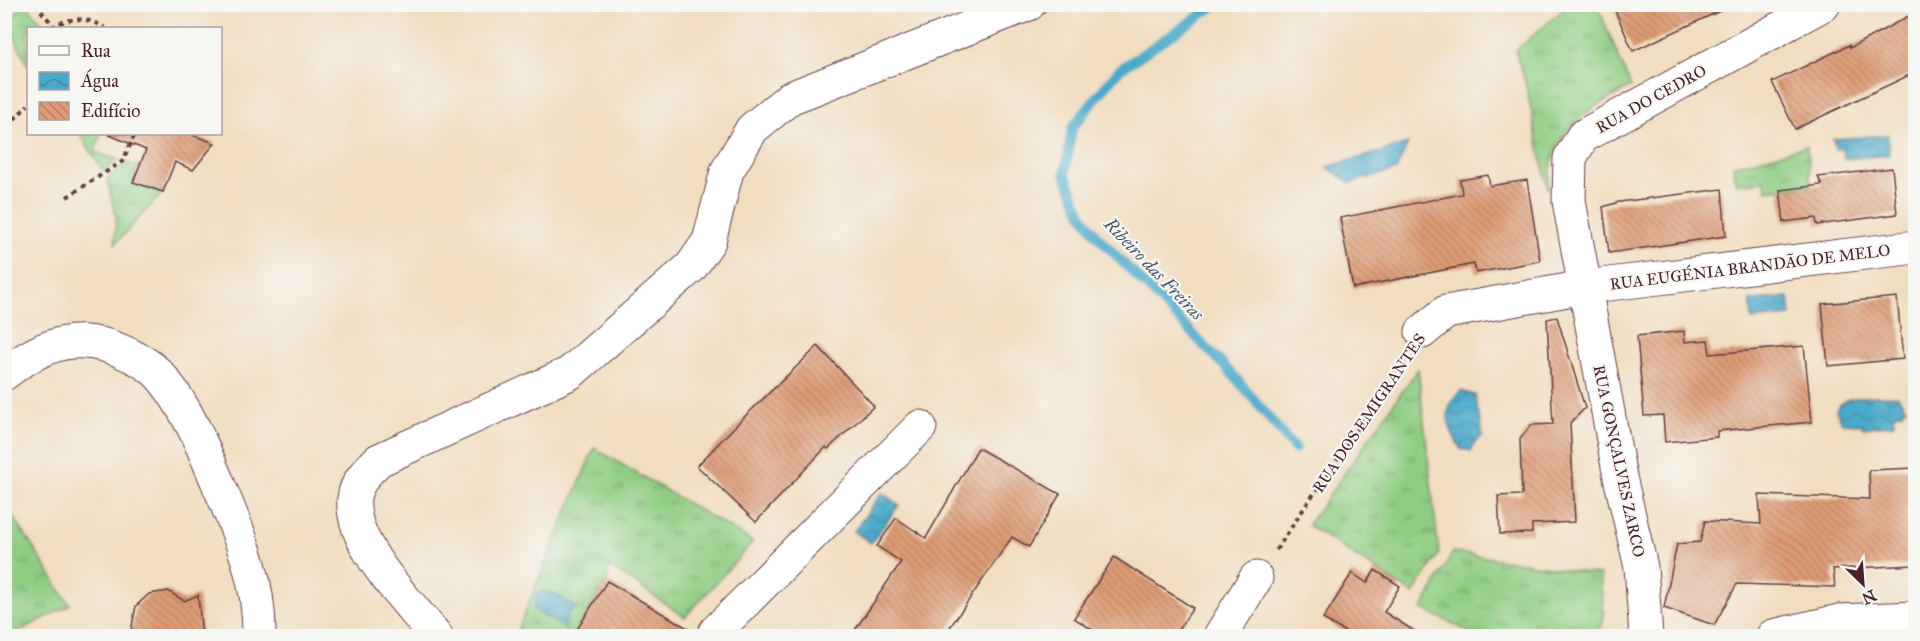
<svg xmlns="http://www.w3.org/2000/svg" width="1920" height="641" viewBox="0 0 1920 641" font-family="'IM FELL Great Primer',serif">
<defs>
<pattern id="grass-tufts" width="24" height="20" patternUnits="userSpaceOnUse" patternTransform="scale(1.5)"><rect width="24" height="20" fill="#90cd83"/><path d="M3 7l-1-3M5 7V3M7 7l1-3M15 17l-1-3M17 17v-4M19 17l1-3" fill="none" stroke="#78a66b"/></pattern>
<pattern id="water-waves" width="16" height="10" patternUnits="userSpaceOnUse" patternTransform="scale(1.5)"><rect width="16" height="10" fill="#4aa9c9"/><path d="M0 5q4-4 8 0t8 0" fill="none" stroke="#4089a3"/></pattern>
<pattern id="building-back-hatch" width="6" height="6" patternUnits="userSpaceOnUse" patternTransform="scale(1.5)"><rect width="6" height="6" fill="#dd9b75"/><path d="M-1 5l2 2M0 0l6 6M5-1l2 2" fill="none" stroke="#b57e60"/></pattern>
</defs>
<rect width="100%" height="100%" fill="#f6f6f2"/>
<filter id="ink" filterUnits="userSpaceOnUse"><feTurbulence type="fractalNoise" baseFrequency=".0167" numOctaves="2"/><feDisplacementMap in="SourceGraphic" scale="12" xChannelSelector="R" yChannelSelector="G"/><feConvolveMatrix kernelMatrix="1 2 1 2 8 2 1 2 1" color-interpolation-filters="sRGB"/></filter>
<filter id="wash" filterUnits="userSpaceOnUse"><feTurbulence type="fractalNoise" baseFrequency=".008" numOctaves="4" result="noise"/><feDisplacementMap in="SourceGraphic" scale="24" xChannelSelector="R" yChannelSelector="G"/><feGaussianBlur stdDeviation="1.35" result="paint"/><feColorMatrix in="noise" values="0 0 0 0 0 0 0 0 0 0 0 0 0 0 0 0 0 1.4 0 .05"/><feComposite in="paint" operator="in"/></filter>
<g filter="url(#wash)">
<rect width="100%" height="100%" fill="#f1ddbf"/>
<!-- grass -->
<g fill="url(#grass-tufts)" stroke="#6d7657" stroke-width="1.5">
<polygon points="22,5 27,5 41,22 36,28 28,28 28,66 8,24"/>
<path d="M1563,5H1597L1631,87C1581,113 1551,129 1548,190L1525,81L1515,51L1564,9Z"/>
<polygon points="80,134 101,134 95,152 119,160 103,171"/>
<polygon points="1807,146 1811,186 1766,190 1765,181 1737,184 1733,166"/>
<polygon points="126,163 139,166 133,182 163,192 115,244 116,218 107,179"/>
<polygon points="1418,369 1439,554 1413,594 1308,525"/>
<polygon points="594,448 753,542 685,617 609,566 607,581 573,636 515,636"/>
<polygon points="4,502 70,605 10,636 4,636"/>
<polygon points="1453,552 1600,575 1604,617 1599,636 1478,636 1422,609"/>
</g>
<!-- water -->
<g fill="url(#water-waves)" stroke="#4a647a" stroke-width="1.5">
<polygon points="1888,135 1889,155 1844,159 1843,148 1835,149 1833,139"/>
<polygon points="1408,144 1396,170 1350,183 1327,167"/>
<polygon points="1789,297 1791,316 1752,320 1750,300"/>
<path d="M1461,391L1475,395L1483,437L1476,441L1471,451L1461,449C1448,428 1440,409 1461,391Z"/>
<path d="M1898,396L1906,408L1902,413L1894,414V424L1863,428L1862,424L1842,423L1836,411C1841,392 1882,397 1898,396Z"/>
<polygon points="882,493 899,505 871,543 854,531"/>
<polygon points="541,591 554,593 577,608 568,613 565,628 534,610 536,595"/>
</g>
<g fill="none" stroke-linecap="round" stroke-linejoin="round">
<!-- stream -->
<polyline stroke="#4aa9c9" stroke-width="10" points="1217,4 1119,70 1072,128 1065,174 1082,214 1097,236 1236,378 1295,449"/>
</g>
<g id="blocks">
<!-- building -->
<g fill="url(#building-back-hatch)">
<polygon points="1612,4 1735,4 1633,51"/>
<polygon points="1916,12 1916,72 1795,129 1772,82 1849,45 1850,48"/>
<polygon points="107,134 190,134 215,143 193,170 175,162 163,192 133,182 146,150"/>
<polygon points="1892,168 1897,214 1817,225 1816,218 1784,222 1780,190 1822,185 1818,177"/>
<polygon points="1488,175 1490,186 1527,180 1540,261 1476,273 1474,264 1353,288 1340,218 1462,194 1460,180"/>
<polygon points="1722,189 1726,236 1609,253 1603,207 1619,202"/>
<polygon points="1897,297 1903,359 1828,366 1822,304"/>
<polygon points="1557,317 1585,408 1570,423 1575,522 1532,524 1532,533 1500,534 1498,496 1522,495 1520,439 1531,425 1553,424 1547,319"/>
<polygon points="1684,331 1685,342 1708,340 1710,354 1804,346 1812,422 1717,431 1717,437 1665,442 1663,415 1644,416 1637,336"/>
<polygon points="818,346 874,406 828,449 826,447 756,522 697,466 739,422"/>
<polygon points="978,448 1060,494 1029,547 1012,537 944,636 851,636 901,562 877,546 896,518 926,538"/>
<polygon points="1916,468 1916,565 1833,569 1835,587 1737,584 1714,625 1664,608 1677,544 1700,542 1705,521 1761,524 1759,495 1870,499 1869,470"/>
<polygon points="1114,557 1193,608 1174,636 1102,636 1074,618"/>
<polygon points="1375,570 1400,586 1384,612 1422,636 1352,636 1323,619 1352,573 1367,583"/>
<polygon points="607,581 696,633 696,636 573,636"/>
<polygon points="168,591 184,601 198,595 202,636 130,636 136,606 149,594"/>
</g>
</g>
</g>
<g filter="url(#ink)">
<use href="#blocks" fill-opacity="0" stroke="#633c41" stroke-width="1.5"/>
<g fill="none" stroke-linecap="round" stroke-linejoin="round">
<defs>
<g id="minor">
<polyline points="1422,332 1446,312 1584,287 1916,247"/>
<path d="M4,374C45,342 81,330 130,355C141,360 155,369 163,379C189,411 204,450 220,488C241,538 260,581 259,636"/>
<path d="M436,636C409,603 349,544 354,498C356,482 368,470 379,460L570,373L691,267L709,241L727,171L752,129L790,98L1029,4"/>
<polyline points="714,636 715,632 920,427"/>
<polyline points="1220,636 1256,578"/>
<polyline points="1646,636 1641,567 1620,477 1569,201 1570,158 1583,136 1824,4"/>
<polyline points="1773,636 1839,621 1916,618"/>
</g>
</defs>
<!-- minor casing -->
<use href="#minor" stroke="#633c41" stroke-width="35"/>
<!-- path -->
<g stroke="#633c41" stroke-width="4" stroke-dasharray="4.5 4.5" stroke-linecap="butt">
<polyline points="35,4 54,26"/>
<path d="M52,28C68,16 89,17 105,28"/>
<polyline points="8,126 28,105"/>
<polyline points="67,197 123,161 135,134"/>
<polyline points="1276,550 1404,360"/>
</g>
<!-- minor -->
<use href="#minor" stroke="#fff" stroke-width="33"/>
</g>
</g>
<g text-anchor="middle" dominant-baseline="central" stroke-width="4.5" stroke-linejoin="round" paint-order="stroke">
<!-- street labels -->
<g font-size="16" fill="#4a1f2b" stroke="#f6f6f2">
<text transform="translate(1651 99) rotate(-29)">RUA DO CEDRO</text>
<text transform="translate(1750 267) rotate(-7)">RUA EUGÉNIA BRANDÃO DE MELO</text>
<text transform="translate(1369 413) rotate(-56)">RUA DOS EMIGRANTES</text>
<text transform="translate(1619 461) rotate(78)">RUA GONÇALVES ZARCO</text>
</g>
<!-- water labels -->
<g font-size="18" font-style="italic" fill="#4a566a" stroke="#f6f6f2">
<text transform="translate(1154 269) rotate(46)">Ribeiro das Freiras</text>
</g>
</g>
<!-- margin -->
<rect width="1920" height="641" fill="none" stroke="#f6f6f2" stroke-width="24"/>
<!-- legend -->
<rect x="27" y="27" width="195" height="108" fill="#f6f6f2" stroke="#b1a0a2" stroke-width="1.5"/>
<rect x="39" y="46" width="30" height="9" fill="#ffffff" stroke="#b1a0a2" stroke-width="1.5"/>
<text x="81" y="57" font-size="18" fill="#4a1f2b">Rua</text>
<rect x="39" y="72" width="30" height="18" fill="url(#water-waves)" stroke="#b1a0a2" stroke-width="1.5"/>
<text x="81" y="87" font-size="18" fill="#4a1f2b">Água</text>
<rect x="39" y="102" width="30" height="18" fill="url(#building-back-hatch)" stroke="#b1a0a2" stroke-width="1.5"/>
<text x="81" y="117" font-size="18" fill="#4a1f2b">Edifício</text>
<!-- north arrow -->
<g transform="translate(1863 584) rotate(155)" stroke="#f6f6f2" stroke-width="4.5" paint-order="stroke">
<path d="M0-4.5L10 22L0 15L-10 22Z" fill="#4a1f2b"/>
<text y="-9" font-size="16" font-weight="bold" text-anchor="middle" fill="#4a1f2b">N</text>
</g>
</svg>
